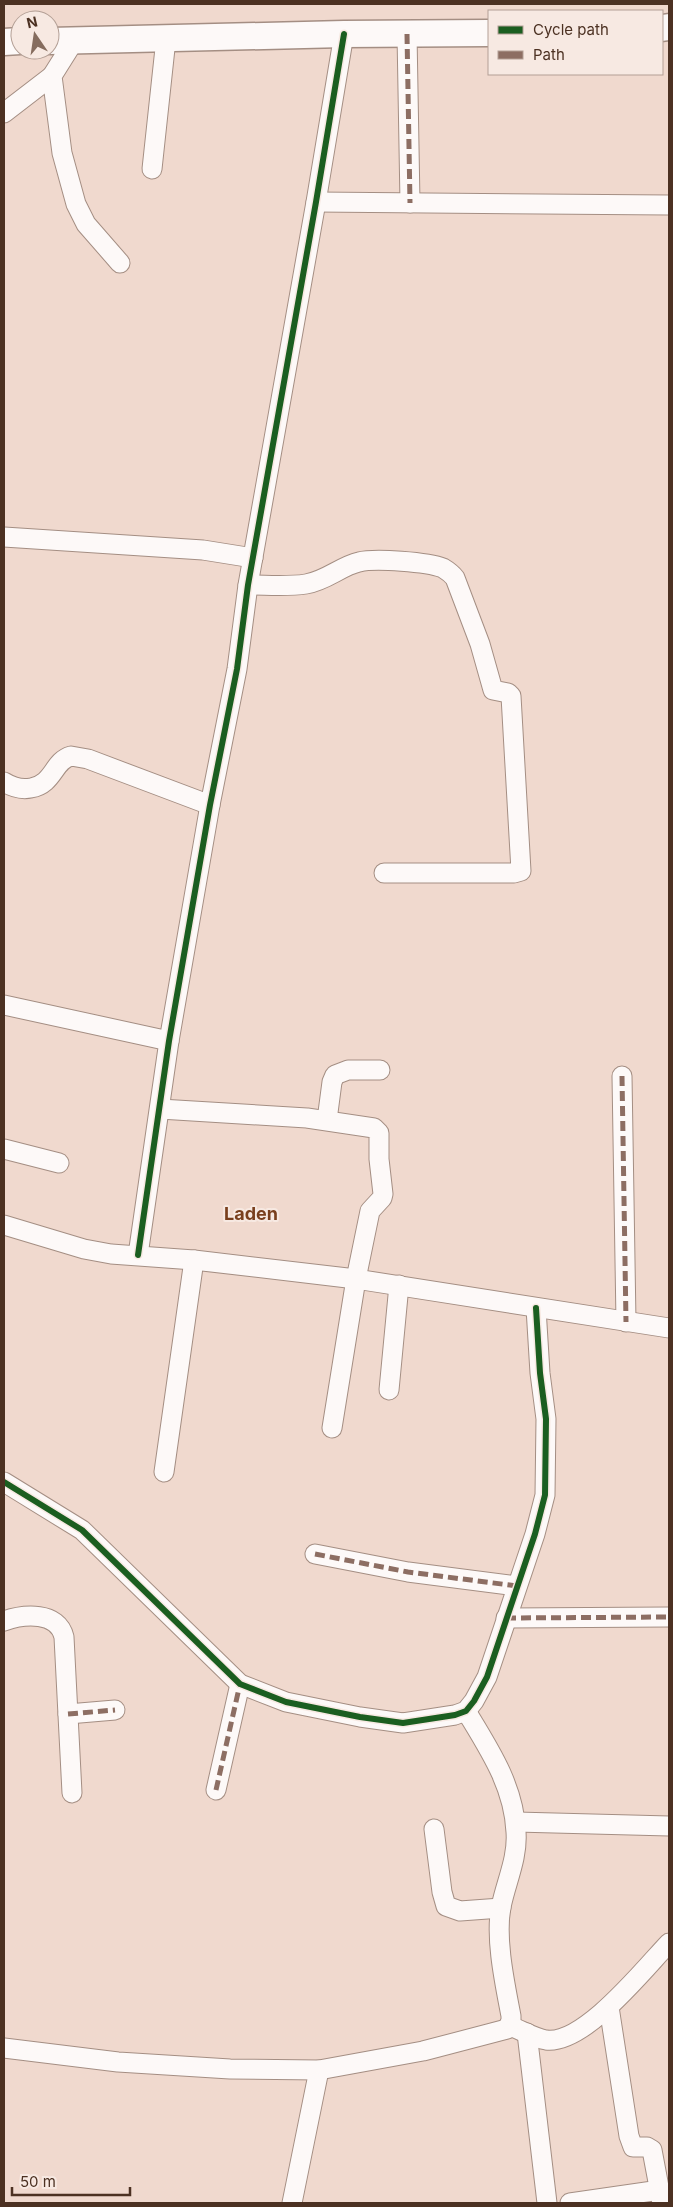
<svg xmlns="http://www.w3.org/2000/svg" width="673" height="2207" viewBox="0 0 673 2207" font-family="Inter,sans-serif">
<rect width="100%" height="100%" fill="#f0d9ce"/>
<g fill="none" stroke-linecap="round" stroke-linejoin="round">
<defs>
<g id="minor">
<polyline points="407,34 410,203"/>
<polyline points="74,41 52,76 62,153 76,204 86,224 120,263"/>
<polyline points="4,113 52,76"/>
<polyline points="152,169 166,39"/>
<polyline points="316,202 669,205"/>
<polyline points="4,537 203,550 253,558"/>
<path d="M248,585C267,585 287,587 306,584C326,581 341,566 359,562C375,558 428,562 443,568C448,571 451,573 455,578L480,644L493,690L508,693L511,696L521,871L514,873H384"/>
<path d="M4,782C12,787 21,790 31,788C54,784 53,761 71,756L88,759L210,805"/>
<polyline points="4,1005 169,1041"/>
<polyline points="622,1076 626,1322"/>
<polyline points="160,1109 307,1118 374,1128 379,1133 379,1159 383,1194 382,1198 370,1211 356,1279 332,1428"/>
<polyline points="327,1120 332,1082 335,1075 348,1070 380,1070"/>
<polyline points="4,1149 59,1163"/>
<polyline points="4,1225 84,1249 111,1254 194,1260 356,1279 669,1328"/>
<polyline points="138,1255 169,1041 210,805 237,669 248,585 316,202 344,34"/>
<polyline points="389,1390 399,1285"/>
<polyline points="164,1472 194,1260"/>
<polyline points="4,1482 82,1530 240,1684 286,1702 360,1717 403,1723 455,1715 466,1711 474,1701 487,1677 535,1534 545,1495 546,1419 540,1373 536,1308"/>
<polyline points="315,1554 408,1572 517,1586"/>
<polyline points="506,1618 669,1617"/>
<path d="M4,1621C24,1614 58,1611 64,1637L72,1793"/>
<polyline points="68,1714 115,1710"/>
<polyline points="216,1790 240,1684"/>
<polyline points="516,1822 669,1826"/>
<polyline points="434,1829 442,1892 446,1906 460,1911 501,1908"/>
<polyline points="609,2007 629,2136 633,2147 647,2147 652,2150 662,2203"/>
<path d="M510,2026C521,2030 534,2038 546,2040C584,2045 644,1969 669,1943"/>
<polyline points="527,2033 547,2203"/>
<path d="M4,2048L118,2062L230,2069L319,2070L423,2051L507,2029L511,2021V2016C505,1984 495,1939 501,1907C506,1882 518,1858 516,1832C514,1786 489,1749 466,1711"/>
<polyline points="292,2203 319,2070"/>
<polyline points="570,2203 660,2190"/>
</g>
<g id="secondary">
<polyline points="662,28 669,27"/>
<polyline points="50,41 344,34 489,33"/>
<polyline points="4,42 20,41"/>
</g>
</defs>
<!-- minor casing -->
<use href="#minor" stroke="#a48e83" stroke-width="21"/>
<!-- secondary casing -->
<use href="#secondary" stroke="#a48e83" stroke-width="29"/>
<!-- minor -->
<use href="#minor" stroke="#fdf9f8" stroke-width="19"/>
<!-- secondary -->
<use href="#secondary" stroke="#fdf9f8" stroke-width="26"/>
<!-- quiet -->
<g stroke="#8d6e63" stroke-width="5" stroke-dasharray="10 5" stroke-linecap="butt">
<polyline points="407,34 410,203"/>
<polyline points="622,1076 626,1322"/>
<polyline points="315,1554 408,1572 517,1586"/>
<polyline points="506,1618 669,1617"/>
<polyline points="68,1714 115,1710"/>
<polyline points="216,1790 240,1684"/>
</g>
<defs>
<g id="cycleway">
<polyline points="138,1255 169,1041 210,805 237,669 248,585 316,202 344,34"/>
<polyline points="4,1482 82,1530 240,1684 286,1702 360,1717 403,1723 455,1715 466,1711 474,1701 487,1677 535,1534 545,1495 546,1419 540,1373 536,1308"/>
</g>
</defs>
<!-- cycleway casing -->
<use href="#cycleway" stroke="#f7e9e2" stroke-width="9"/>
<!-- cycleway -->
<use href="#cycleway" stroke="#1b5e20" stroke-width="6"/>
</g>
<g text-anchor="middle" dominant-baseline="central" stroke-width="4" stroke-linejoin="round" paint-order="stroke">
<!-- quarter labels -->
<g font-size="18" font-weight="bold" fill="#793f1d" stroke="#f7e9e2">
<text x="251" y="1213">Laden</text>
</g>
</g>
<!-- border -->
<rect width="673" height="2207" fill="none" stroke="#4c3122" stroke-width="10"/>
<!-- legend -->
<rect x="488" y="10" width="175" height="65" fill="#f7e9e2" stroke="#b39f95"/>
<rect x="498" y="26" width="25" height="8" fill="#1b5e20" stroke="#b39f95"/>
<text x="533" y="35" font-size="15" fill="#4c3122">Cycle path</text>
<rect x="498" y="51" width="25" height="8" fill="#8d6e63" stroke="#b39f95"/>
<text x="533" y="60" font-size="15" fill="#4c3122">Path</text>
<!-- north arrow -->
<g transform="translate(35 35) rotate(347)"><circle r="24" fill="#f7e9e2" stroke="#b39f95"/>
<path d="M0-4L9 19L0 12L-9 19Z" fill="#856c5e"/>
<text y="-8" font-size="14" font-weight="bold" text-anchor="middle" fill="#4c3122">N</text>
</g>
<!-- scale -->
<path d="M12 2187v8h118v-8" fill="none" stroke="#4c3122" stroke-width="2.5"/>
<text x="20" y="2187" font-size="15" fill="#4c3122" stroke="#f7e9e2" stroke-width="4" paint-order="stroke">50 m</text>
</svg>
